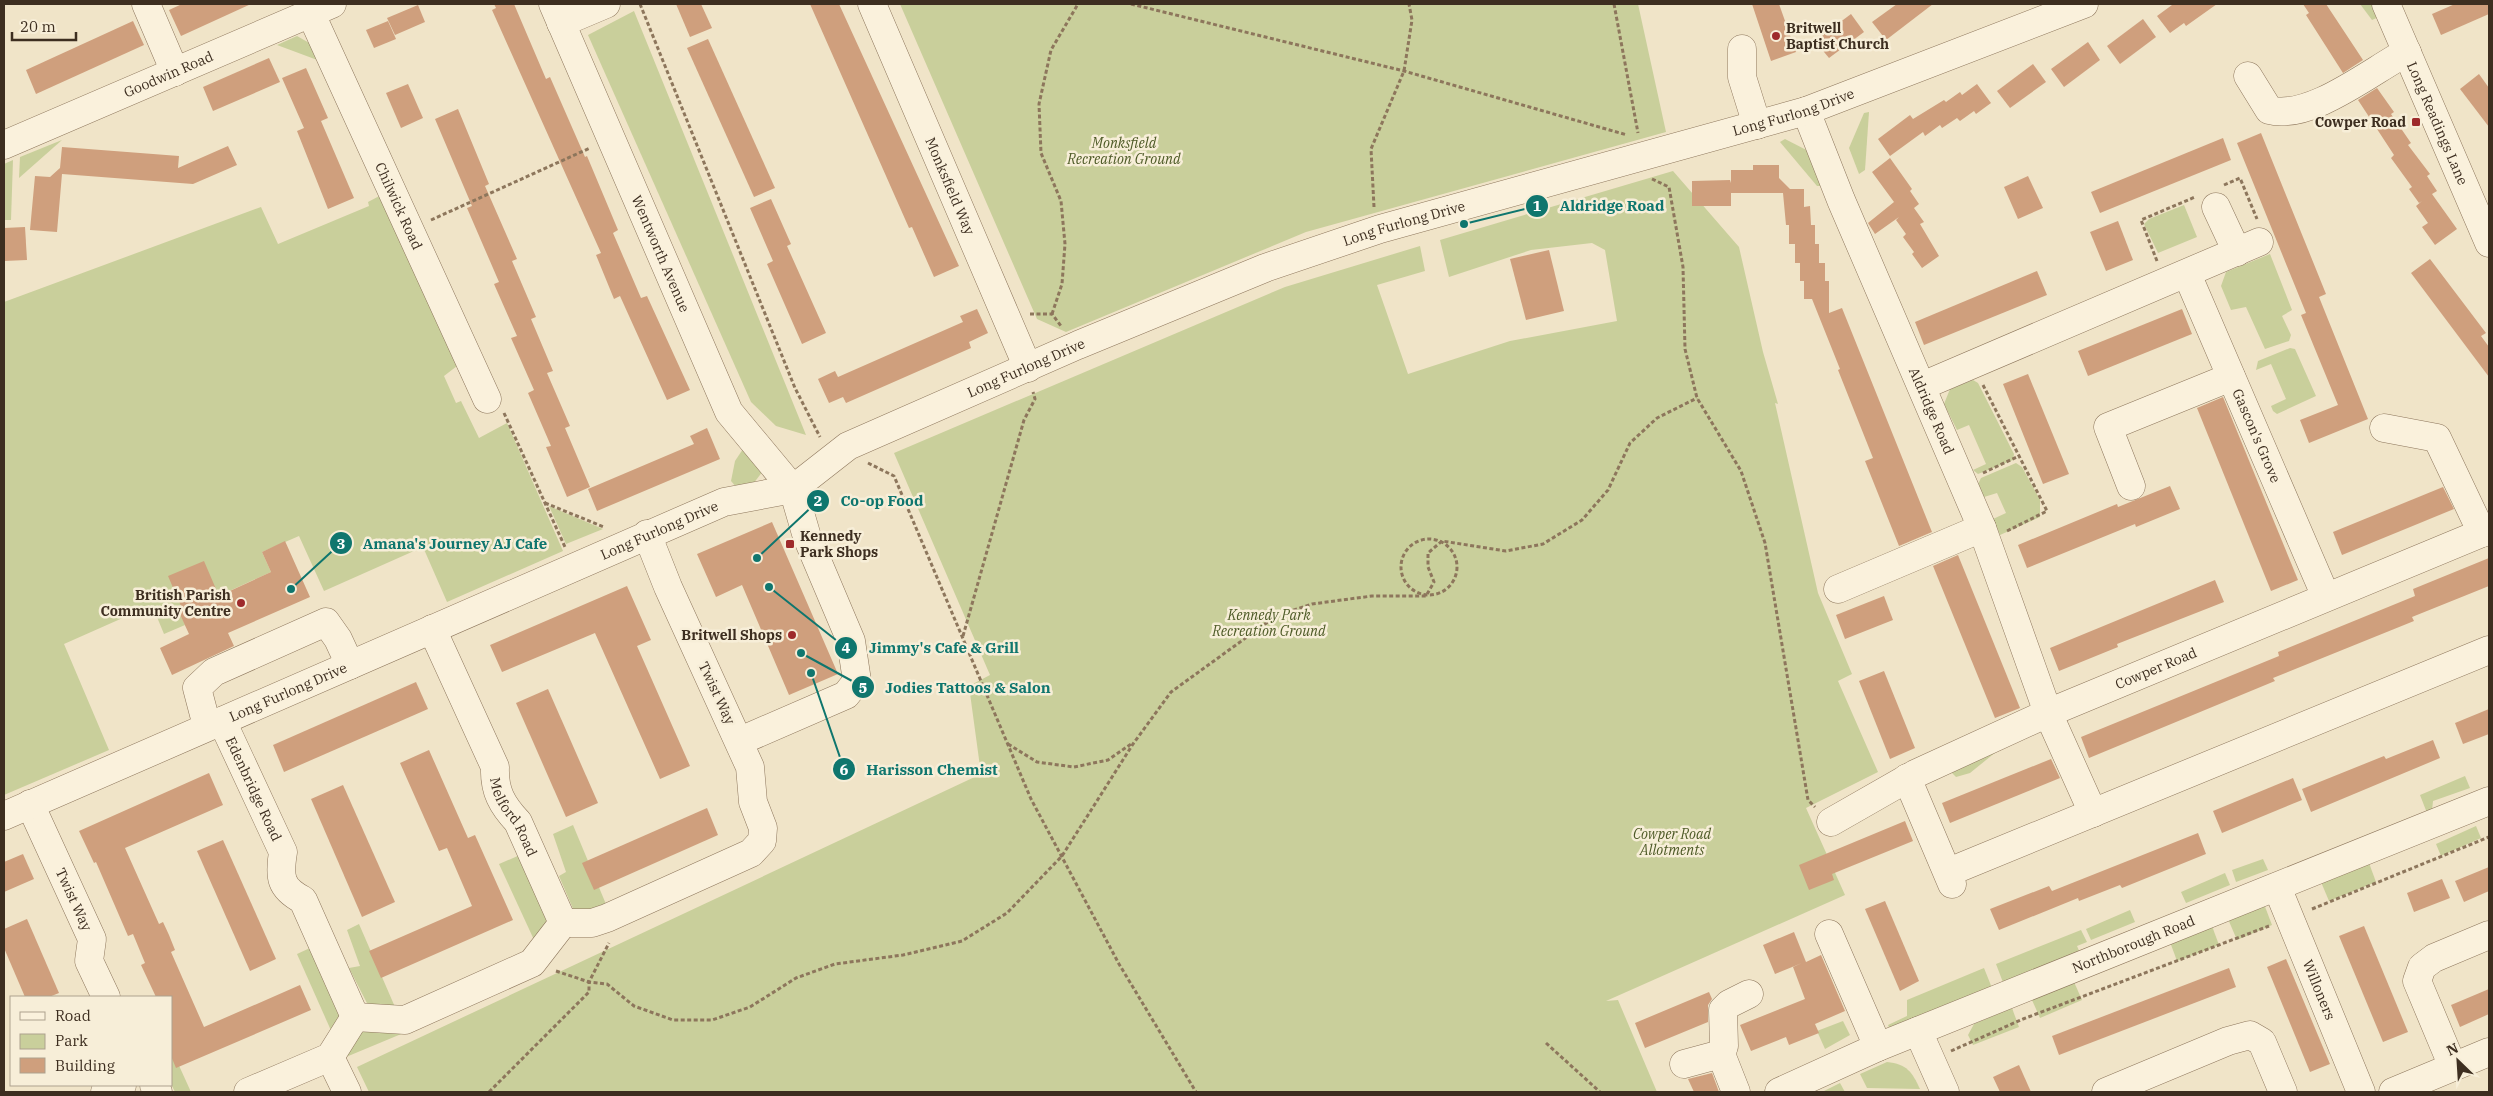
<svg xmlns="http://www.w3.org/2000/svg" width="2493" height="1096" viewBox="0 0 2493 1096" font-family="'IBM Plex Serif',serif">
<rect width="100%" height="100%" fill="#f0e4c8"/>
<!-- green -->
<g fill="#c9cf9b">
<polygon points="900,4 1638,4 1666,132 1306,232 1066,332 1037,319"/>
<polygon points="2360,4 2375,4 2381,16 2372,20"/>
<polygon points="634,11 806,435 776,426 751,402 588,35"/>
<polygon points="297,36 311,44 320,61 277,45"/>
<polygon points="1869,112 1865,170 1859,174 1849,148 1864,113"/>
<polygon points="1785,139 1820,157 1826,186 1817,186 1780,142"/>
<polygon points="62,140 19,178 20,157"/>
<polygon points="13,160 11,220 4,220 4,164"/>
<polygon points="1673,171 1739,247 1763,352 1778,404 1775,403 1818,593 1852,674 1838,681 1878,772 1806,808 1845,895 1606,1001 1618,1000 1657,1092 369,1092 357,1067 981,774 969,686 990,675 894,453 1285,287 1420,246 1425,271 1377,285 1408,374 1510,341 1617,321 1605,250 1592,243 1531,250 1449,277 1440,240"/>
<polygon points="385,193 457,366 444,376 456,403 461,401 479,438 507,423 563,551 447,602 423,547 324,591 299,536 262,552 271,572 212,599 209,593 177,607 185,625 164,634 152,605 64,644 109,750 4,795 4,302 261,207 278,244 369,206 368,202"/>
<polygon points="2184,205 2197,237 2158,253 2144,224 2149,219"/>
<polygon points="2270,254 2292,310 2282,316 2291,335 2289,341 2265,349 2246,307 2231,310 2221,286 2226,272"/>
<polygon points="2290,348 2295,349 2316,396 2277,414 2273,411 2271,406 2286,399 2271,364 2256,370 2258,361"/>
<polygon points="1973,380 1978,383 2014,454 2013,460 1978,474 1973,470 1986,464 1969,425 1957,430 1944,404 1950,389"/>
<polygon points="747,443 763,471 753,484 738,489 731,481 735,461"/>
<polygon points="2016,463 2022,467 2040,500 2040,517 2000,535 1993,519 2006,513 1997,493 1984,497 1978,484 1981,478"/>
<polygon points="549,506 603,529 566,544"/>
<polygon points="2012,739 1970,773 1956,777 1952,773 1954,763"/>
<polygon points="2465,776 2470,788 2433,801 2432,811 2427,813 2420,795"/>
<polygon points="573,825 608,909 574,911 559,876 566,872 553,834"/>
<polygon points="2476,826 2481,838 2441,856 2436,844"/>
<polygon points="520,855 557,918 535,942 499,864"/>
<polygon points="2263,859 2268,870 2236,882 2232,870"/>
<polygon points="2369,863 2376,882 2329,901 2321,882"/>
<polygon points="2225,873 2230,885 2186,903 2181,892"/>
<polygon points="2264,904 2272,925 2237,940 2228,919"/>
<polygon points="2130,910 2135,922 2091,940 2086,929"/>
<polygon points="359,924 395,1007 369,1007 349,968 360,966 347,930"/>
<polygon points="2212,926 2219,945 2177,961 2170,942"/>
<polygon points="2081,930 2087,942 2077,946 2080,953 2004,985 1996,964"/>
<polygon points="310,948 349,1015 333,1035 297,954"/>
<polygon points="1984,968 1992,988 1890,1030 1888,1025 1907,1016 1907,1000"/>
<polygon points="2074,982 2082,1000 2040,1018 2032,1000"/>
<polygon points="2012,1008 2019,1027 1973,1045 1968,1035 1974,1024"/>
<polygon points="1843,1021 1850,1035 1825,1049 1817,1031"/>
<polygon points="363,1029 406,1032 346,1057 349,1046"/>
<polygon points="171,1048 191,1092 175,1092 171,1084"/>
<path d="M1887,1062C1907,1064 1912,1072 1920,1089L1867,1088L1860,1074Z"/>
<polygon points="1840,1083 1845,1092 1822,1092"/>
</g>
<!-- building -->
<g fill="#cf9f7d">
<polygon points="182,4 251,4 181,36 169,10"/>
<polygon points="494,4 514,4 546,79 550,77 585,157 587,156 618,230 613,233 641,298 647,296 690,390 667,400 620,296 614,299 596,255 601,253 492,10 496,8"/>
<polygon points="676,4 701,4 712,28 690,37"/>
<polygon points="810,4 839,4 959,266 934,277 912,227 909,228"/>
<polygon points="1752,4 1779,4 1796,52 1771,61"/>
<polygon points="1897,4 1933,4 1886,40 1872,22"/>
<polygon points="2171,4 2217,4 2186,26 2184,23 2170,33 2157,16 2172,5"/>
<polygon points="2303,4 2326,4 2363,60 2343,73 2306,15 2309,13"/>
<polygon points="2455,4 2489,4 2489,14 2441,35 2432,14"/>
<polygon points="418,5 425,22 395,35 387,18"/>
<polygon points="1851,14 1864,32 1829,58 1815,41"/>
<polygon points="2143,19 2156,37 2120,64 2107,46"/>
<polygon points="133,21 144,45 36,94 26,70"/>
<polygon points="388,21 396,39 374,48 366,30"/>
<polygon points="708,39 775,188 754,197 687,48"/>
<polygon points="2088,42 2100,60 2064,87 2051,69"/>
<polygon points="269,58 280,82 213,111 203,87"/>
<polygon points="2033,64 2046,82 2010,108 1997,91"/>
<polygon points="306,68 328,118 321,121 354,198 328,209 297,131 304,128 282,78"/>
<polygon points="2479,74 2489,88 2489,127 2460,89"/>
<polygon points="408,84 423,118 401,128 386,93"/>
<polygon points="1977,84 1991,103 1976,114 1974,111 1960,121 1957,118 1942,128 1940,125 1925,136 1923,132 1890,156 1878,139 1910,115 1913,119 1944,100 1946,102 1960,92 1962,95"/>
<polygon points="2377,88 2394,112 2391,114 2411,143 2408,145 2430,174 2427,176 2437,191 2432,194 2457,229 2435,245 2422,227 2428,223 2416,206 2422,201 2419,203 2409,189 2412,187 2391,158 2394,155 2358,100"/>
<polygon points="458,109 489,184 485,186 517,259 512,261 536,317 531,319 553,371 547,373 570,426 565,428 590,487 567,497 546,447 551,446 528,393 534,390 511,338 517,336 494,284 499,282 467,208 472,206 435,119"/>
<polygon points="2261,133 2326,294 2319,297 2368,419 2309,443 2300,420 2338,405 2301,315 2306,313 2237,143"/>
<polygon points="2223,138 2231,160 2100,213 2091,192"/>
<polygon points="228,146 237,165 193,184 62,174 57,232 30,230 35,176 50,177 60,168 62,147 179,156 178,168"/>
<polygon points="1890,158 1912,189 1910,191 1919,204 1914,208 1924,222 1920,224 1939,256 1922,268 1912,254 1914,252 1903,237 1906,234 1896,220 1899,217 1875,234 1868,223 1894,202 1872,172"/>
<polygon points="1753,165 1779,165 1779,178 1790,189 1804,189 1804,207 1810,206 1811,225 1815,225 1815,244 1819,244 1819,263 1825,263 1825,281 1829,281 1829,313 1842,308 1932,532 1899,546 1865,461 1873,458 1838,370 1840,369 1812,299 1804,299 1804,281 1800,281 1800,263 1795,263 1795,244 1789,244 1789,225 1786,225 1783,193 1731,193 1731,206 1692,206 1692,181 1730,180 1731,183 1731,170 1753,170"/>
<polygon points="2028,176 2043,208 2018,219 2004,187"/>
<polygon points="771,199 791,244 787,246 826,333 802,344 767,264 773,261 750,208"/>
<polygon points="2118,221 2133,260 2106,271 2090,232"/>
<polygon points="25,227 27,260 4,261 4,228"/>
<polygon points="1549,250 1564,311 1526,320 1510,259"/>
<polygon points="2430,259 2486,333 2481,336 2489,347 2489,377 2411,273"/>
<polygon points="2037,271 2047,295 1924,345 1915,322"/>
<polygon points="977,309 988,333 969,342 971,348 846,403 843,397 829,403 818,379 835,371 838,377 963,322 960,316"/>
<polygon points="2182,309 2192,334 2088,376 2078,351"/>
<polygon points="2028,374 2069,474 2043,484 2003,384"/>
<polygon points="2223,397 2298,580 2271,591 2197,408"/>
<polygon points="707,428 720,459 597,511 588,489 694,444 690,436"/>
<polygon points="2170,486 2180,509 2136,527 2135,524 2027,568 2018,545 2117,504 2118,507"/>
<polygon points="2443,487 2454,509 2342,555 2333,532"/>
<polygon points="772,522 838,674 789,695 742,585 716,597 697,554"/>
<polygon points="285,541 310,597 228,633 234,646 172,675 160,648 189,634 177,608 181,606 168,576 204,561 219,596 271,572 262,552"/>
<polygon points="1958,555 2020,708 1995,718 1933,566"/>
<polygon points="2489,558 2489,586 2412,617 2414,621 2273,678 2275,681 2089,758 2081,737 2279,656 2278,652 2415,596 2413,589"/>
<polygon points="2215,580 2224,602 2117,644 2118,647 2059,671 2050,648"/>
<polygon points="627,586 651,640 637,646 690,766 660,779 595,633 502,672 490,645"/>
<polygon points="1884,596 1893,620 1845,639 1836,615"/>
<polygon points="1884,671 1915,748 1890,759 1859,681"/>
<polygon points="416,682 428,709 284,772 273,745"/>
<polygon points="548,689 598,803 566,817 516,703"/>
<polygon points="2489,709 2489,734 2463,744 2455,723"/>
<polygon points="2433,740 2440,758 2311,812 2302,789 2384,756 2386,759"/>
<polygon points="429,750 468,838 475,835 513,920 381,978 369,951 472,906 447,848 439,851 400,763"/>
<polygon points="2051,759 2060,778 1950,823 1942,803"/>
<polygon points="209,773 223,805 125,848 159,924 163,922 169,935 175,950 171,952 204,1027 300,985 311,1010 176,1068 171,1056 171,997 156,997 141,965 145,963 133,934 128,936 96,862 94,863 79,831"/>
<polygon points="2293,778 2302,800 2222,833 2213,811"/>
<polygon points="343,785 395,902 362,917 311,799"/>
<polygon points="707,808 718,835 594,890 582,863"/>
<polygon points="1905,821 1913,841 1832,874 1834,880 1809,890 1799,865"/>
<polygon points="2198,833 2206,854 2122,888 2120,885 2079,901 2078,898 1999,930 1990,909 2049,886 2052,891"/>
<polygon points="223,840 276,959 250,971 197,851"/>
<polygon points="23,854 34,879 4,892 4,862"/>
<polygon points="2489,867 2489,891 2464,902 2455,881"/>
<polygon points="2442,879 2450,898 2414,912 2407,893"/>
<polygon points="1885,901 1919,981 1900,991 1865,909"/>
<polygon points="27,919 59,993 49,997 25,997 4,948 4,929"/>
<polygon points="2364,926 2408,1032 2383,1042 2339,936"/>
<polygon points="1794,932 1806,962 1821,955 1845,1011 1815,1024 1819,1033 1789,1045 1786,1037 1751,1051 1740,1025 1805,999 1793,967 1802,963 1775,974 1763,945"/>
<polygon points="2286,959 2330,1064 2310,1072 2267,967"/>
<polygon points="2229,968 2236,987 2059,1055 2052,1036"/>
<polygon points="2489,989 2489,1014 2460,1027 2451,1005"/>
<polygon points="1709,992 1712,999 1708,1005 1708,1022 1645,1048 1635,1023"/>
<polygon points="2019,1065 2031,1092 2000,1092 1993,1077"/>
<polygon points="1712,1073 1719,1092 1694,1092 1688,1079"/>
</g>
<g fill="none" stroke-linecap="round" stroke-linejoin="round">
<defs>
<g id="minor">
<polyline points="146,4 175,72"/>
<path id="s1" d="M553,4L729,412L793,489L807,537L851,641L857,681L846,695L740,741"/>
<path id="s2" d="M872,4L1028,368"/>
<path id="s3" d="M2386,4L2489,243"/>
<path id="s4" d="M311,14L487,399"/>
<polyline points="561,23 606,4"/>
<polyline points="1742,49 1742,77 1757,125"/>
<path d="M2248,76L2269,110C2310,121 2371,71 2407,52"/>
<path id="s5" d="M1806,111L1841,200L1982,528L2048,713L2093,813"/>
<path id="s6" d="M4,145L332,4"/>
<polyline points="2216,207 2237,252"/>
<path id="s7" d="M2187,274L2326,597"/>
<polyline points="1922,386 2259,242"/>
<polyline points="2384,428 2437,438 2482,533"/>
<polyline points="2131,486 2108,427 2231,377"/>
<polyline points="1838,589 1982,528"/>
<path id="s8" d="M432,629L495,767C494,791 502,805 518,822L563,923"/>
<path id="s9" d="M222,721L283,852C279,877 280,888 303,900L355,1017"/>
<polyline points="207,726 197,688 214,672 326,622 338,639 350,665"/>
<polyline points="1907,778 1952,884"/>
<path id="s10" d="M30,804L92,939L89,961L106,997"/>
<path id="s11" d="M4,816L724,502L793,489L848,446L1078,345L1265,268L1380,229L1806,111L2084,4"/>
<path id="s12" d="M1831,822L1915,774L2048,713L2489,530"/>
<polyline points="1961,867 2489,650"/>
<path id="s13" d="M2277,887L2361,1092"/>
<polyline points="563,923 592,923 607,918 751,853 762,841 763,828 753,802 750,767 668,587 647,534"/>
<polyline points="1829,934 1878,1047"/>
<polyline points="355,1017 405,1020 532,963 563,923"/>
<polyline points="1918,1031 1945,1092"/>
<polyline points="330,1057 347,1092"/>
<polyline points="1684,1064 1721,1054"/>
<polyline points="2453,1067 2417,981 2422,967 2434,958 2489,935"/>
<polyline points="154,1085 158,1092"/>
<polyline points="105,1092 122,1085"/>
<polyline points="248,1092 330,1057 355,1017"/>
<polyline points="1736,1092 1721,1054 1724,1046 1723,1010 1729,1004 1749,994"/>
<path id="s14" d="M1779,1092L1878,1047L2489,801"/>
<polyline points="2106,1092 2228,1041 2250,1035 2262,1042 2283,1092"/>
<polyline points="2393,1092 2489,1052"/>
</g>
</defs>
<!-- minor casing -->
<use href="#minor" stroke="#8d765c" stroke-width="29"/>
<!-- path -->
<g stroke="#8d765c" stroke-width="3" stroke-dasharray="4 2.5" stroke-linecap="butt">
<polyline points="640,4 795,388 820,437"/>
<polyline points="1131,4 1404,71 1627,135"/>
<polyline points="1614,4 1638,133"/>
<polyline points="1652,179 1669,187 1683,267 1685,349 1697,398 1741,471 1765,543 1808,800 1815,807"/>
<polyline points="2224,185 2240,178 2257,219"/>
<polyline points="1374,207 1371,149 1404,71 1412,20 1409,4"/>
<polyline points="431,220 590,148"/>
<polyline points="2157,261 2141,220 2195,197"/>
<polyline points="1030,314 1052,314 1061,326"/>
<polyline points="1052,314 1062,284 1065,244 1061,201 1041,153 1039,104 1051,50 1078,4"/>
<polyline points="1983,385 2047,511 2007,531"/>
<polyline points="504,413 565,547"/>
<polyline points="868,463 894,476 1031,799 1119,964 1196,1092"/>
<polyline points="1983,473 2019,456"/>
<polyline points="545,503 604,527"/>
<circle cx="1429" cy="567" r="28"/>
<polyline points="963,636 1024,420 1035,399 1033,392"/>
<polyline points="1008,744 1037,762 1074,767 1108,760 1131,744"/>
<polyline points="2312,909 2489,837"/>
<polyline points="556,971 589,982 609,943"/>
<polyline points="1546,1043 1600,1092"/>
<polyline points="1951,1051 2023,1019 2269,926"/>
<polyline points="489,1092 589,992 589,982 607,984 634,1006 673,1020 712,1020 750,1007 796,978 835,964 903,955 962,941 1007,913 1062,856 1133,744 1171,692 1276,616 1312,604 1372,596 1426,596 1434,582 1428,567 1428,553 1442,541 1506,551 1543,544 1582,520 1608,490 1630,443 1657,418 1697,398"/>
</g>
<!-- minor -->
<use href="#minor" stroke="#faf1dc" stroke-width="28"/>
</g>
<!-- markers -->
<g fill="#9e2a2b" stroke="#f7eed8" stroke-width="2">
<circle cx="1776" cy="36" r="5"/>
<rect x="2411" y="117" width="10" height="10" rx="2.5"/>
<rect x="785" y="539" width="10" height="10" rx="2.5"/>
<circle cx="241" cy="603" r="5"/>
<circle cx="792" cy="635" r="5"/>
</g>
<g text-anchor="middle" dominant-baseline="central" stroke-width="5" stroke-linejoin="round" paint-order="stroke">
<!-- poi labels -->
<g font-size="14" font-weight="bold" fill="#3d2e20" stroke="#f7eed8" text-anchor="end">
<text x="1786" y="28" text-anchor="start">Britwell<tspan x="1786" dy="16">Baptist Church</tspan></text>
<text x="2406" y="122">Cowper Road</text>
<text x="800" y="536" text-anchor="start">Kennedy<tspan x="800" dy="16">Park Shops</tspan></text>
<text x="231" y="595">British Parish<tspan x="231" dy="16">Community Centre</tspan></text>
<text x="782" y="635">Britwell Shops</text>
</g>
<!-- street labels -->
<g font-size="14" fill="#3d2e20" stroke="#f7eed8">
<text stroke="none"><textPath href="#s6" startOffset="179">Goodwin Road</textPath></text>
<text stroke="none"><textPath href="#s11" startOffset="1930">Long Furlong Drive</textPath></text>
<text stroke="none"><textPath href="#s3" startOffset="130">Long Readings Lane</textPath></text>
<text stroke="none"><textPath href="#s2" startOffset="198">Monksfield Way</textPath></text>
<text stroke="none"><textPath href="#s4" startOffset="211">Chilwick Road</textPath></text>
<text stroke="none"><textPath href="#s11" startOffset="1525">Long Furlong Drive</textPath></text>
<text stroke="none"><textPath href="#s1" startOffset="272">Wentworth Avenue</textPath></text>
<text stroke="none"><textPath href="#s11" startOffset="1120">Long Furlong Drive</textPath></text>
<text stroke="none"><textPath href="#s5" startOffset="325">Aldridge Road</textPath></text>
<text stroke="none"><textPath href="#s7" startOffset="176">Gascon's Grove</textPath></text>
<text stroke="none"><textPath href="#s11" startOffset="715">Long Furlong Drive</textPath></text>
<text stroke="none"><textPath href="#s12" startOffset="360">Cowper Road</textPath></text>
<text stroke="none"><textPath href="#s11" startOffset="310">Long Furlong Drive</textPath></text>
<text transform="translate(717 693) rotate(65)">Twist Way</text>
<text stroke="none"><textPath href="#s9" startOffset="75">Edenbridge Road</textPath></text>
<text stroke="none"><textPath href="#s8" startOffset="206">Melford Road</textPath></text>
<text stroke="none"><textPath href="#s10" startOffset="105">Twist Way</textPath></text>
<text stroke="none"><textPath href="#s14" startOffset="384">Northborough Road</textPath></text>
<text stroke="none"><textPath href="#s13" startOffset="111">Willoners</textPath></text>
</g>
<!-- park labels -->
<g font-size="14" font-style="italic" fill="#4d5a26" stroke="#f7eed8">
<text x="1124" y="143">Monksfield<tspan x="1124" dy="16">Recreation Ground</tspan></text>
<text x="1269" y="615">Kennedy Park<tspan x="1269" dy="16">Recreation Ground</tspan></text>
<text x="1672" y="834">Cowper Road<tspan x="1672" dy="16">Allotments</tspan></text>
</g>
</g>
<!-- callouts -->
<path fill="none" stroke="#0f766e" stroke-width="2" d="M1464 224L1537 206M757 558L818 501M291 589L341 543M769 587L846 648M801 653L863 687M811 673L844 769"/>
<g fill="#0f766e" stroke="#f7eed8" stroke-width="2">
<circle cx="1464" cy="224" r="5"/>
<circle cx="757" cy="558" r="5"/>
<circle cx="291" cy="589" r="5"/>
<circle cx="769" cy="587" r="5"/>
<circle cx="801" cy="653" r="5"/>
<circle cx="811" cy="673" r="5"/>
<circle cx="1537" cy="206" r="12"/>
<circle cx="818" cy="501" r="12"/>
<circle cx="341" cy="543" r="12"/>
<circle cx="846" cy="648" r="12"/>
<circle cx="863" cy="687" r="12"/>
<circle cx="844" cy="769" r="12"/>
</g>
<g font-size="15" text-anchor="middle" font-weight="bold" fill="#fff">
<text x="1537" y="211">1</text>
<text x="818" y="506">2</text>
<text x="341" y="549">3</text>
<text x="846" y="653">4</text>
<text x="863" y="693">5</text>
<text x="844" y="775">6</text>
</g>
<g font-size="15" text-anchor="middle" font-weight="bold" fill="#0f766e" stroke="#f7eed8" stroke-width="5" stroke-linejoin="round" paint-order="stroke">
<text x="1612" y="211">Aldridge Road</text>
<text x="882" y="506">Co-op Food</text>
<text x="455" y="549">Amana's Journey AJ Cafe</text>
<text x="944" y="653">Jimmy's Cafe &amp; Grill</text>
<text x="968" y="693">Jodies Tattoos &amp; Salon</text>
<text x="932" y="775">Harisson Chemist</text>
</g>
<!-- border -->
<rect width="2493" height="1096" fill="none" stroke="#3d2e20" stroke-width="10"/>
<!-- legend -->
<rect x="10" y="996" width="162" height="90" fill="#f7eed8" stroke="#ada18e"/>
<rect x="20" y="1012" width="25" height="8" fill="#faf1dc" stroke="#ada18e"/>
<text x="55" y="1021" font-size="15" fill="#3d2e20">Road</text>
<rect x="20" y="1034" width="25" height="15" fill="#c9cf9b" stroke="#ada18e"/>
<text x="55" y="1046" font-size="15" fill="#3d2e20">Park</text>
<rect x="20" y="1058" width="25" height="15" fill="#cf9f7d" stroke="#ada18e"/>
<text x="55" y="1071" font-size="15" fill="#3d2e20">Building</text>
<!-- north arrow -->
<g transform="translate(2458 1061) rotate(335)" stroke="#f7eed8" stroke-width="4" paint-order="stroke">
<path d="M0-4L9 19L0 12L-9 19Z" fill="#3d2e20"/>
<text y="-8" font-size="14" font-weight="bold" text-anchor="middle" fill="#3d2e20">N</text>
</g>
<!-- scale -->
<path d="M12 32v8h64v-8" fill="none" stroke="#3d2e20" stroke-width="2.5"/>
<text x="20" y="32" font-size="15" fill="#3d2e20" stroke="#f7eed8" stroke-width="4" paint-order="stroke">20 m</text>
</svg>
